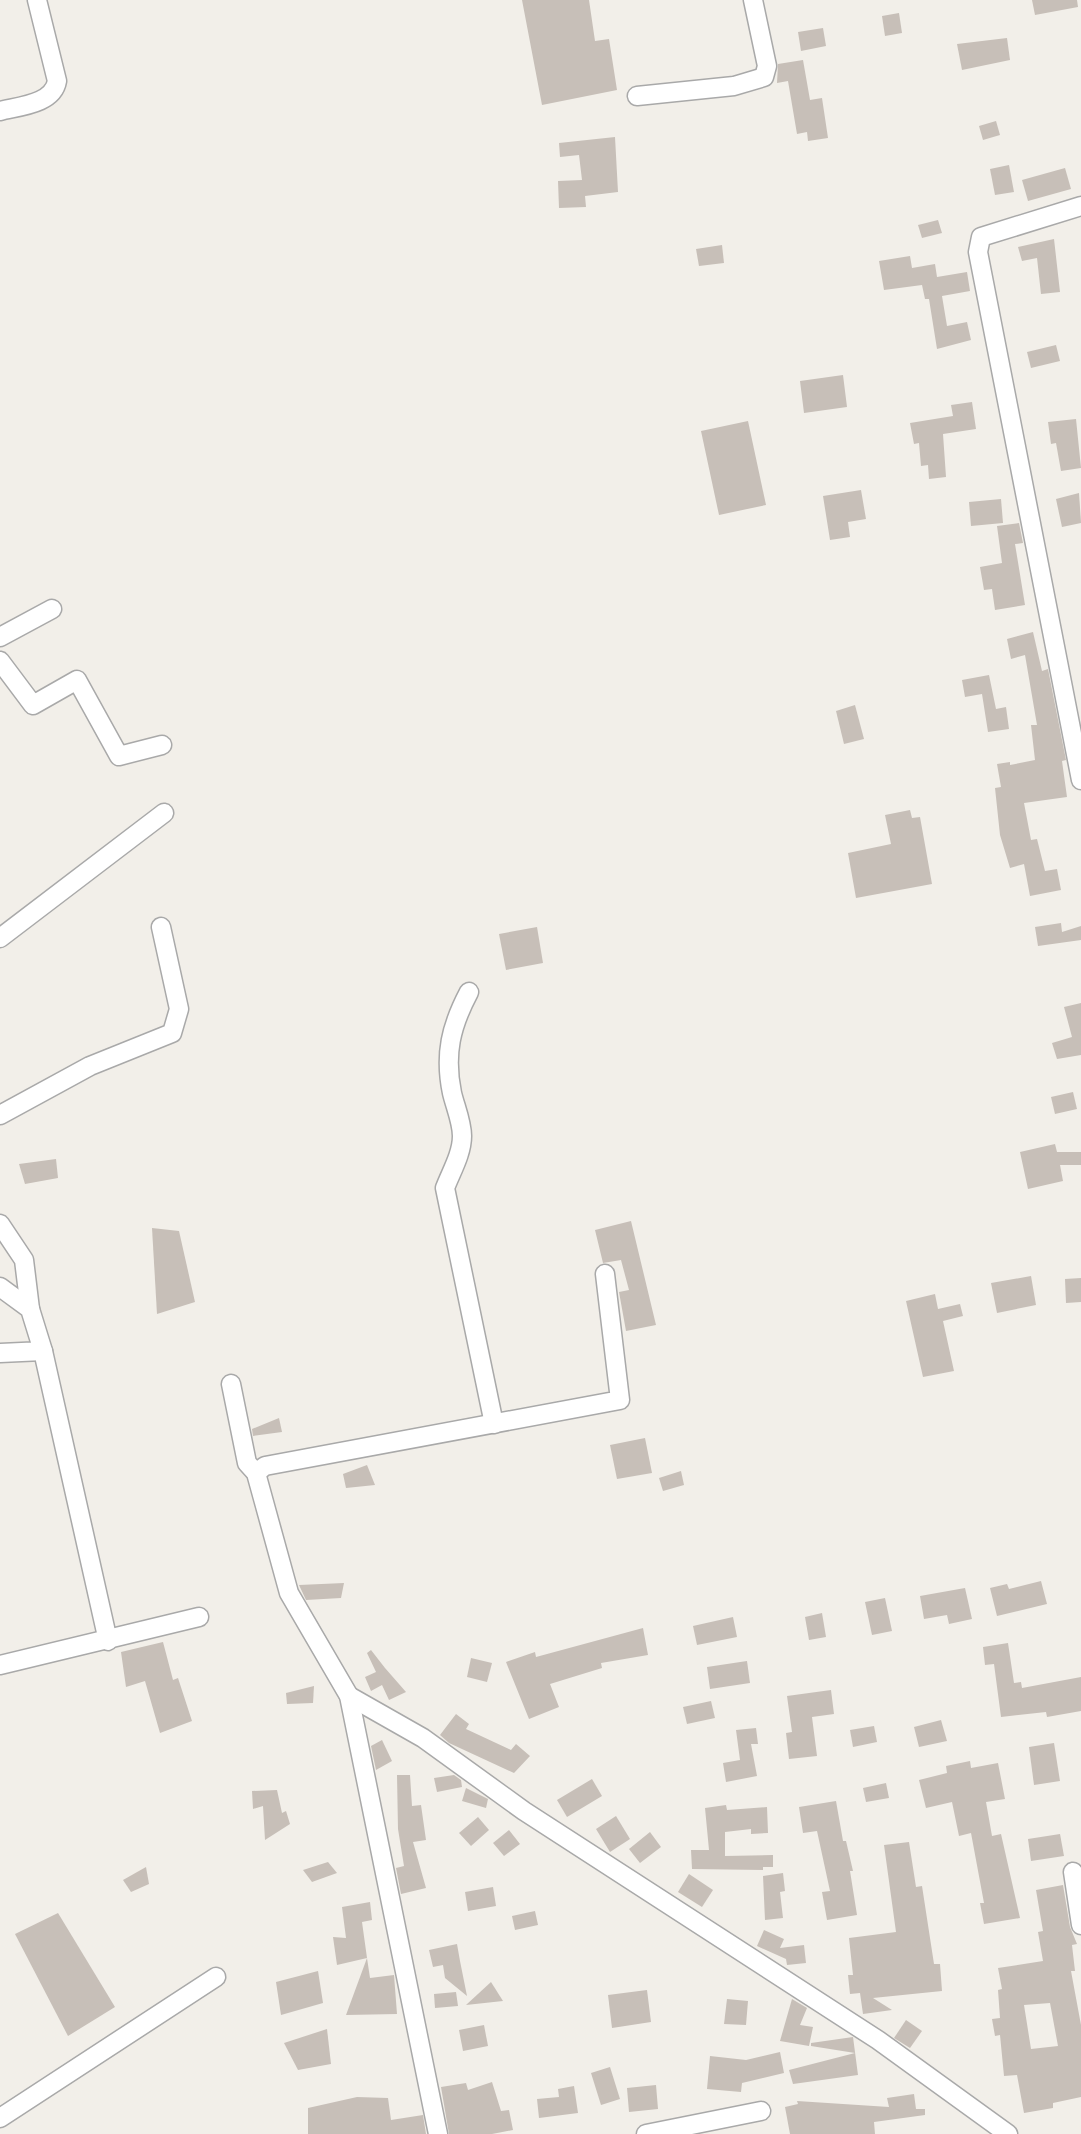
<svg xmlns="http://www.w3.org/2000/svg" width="1081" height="2134" viewBox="0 0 1081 2134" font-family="'Sofia Sans Condensed',sans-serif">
<rect width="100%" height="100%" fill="#f2efe9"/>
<!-- building -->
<g fill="#c7bfb8" fill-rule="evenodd">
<polygon points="522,0 589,0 595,41 609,39 617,90 542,105"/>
<polygon points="1032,0 1077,0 1078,7 1035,15"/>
<polygon points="899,13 902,33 885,36 882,16"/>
<polygon points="823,28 826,46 801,51 798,32"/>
<polygon points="1007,38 1010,60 962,70 957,44"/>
<polygon points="803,60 810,100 822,98 828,138 808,141 807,132 797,134 788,81 777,83 778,64"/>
<polygon points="996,121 1000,135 983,140 979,126"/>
<polygon points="615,137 618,192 585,196 586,207 559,208 558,181 582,180 579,155 560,157 559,143"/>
<polygon points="1009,165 1014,192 995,195 990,169"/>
<polygon points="1065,168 1071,189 1028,201 1022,180"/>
<polygon points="938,220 942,233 922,238 918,225"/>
<polygon points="1054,239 1060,292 1041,294 1037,258 1022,261 1018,247"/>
<polygon points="722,245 724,263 699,266 696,249"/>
<polygon points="910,256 912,268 935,264 937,277 967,272 970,291 942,296 947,326 967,322 971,340 937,349 929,299 925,299 922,285 884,290 879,261"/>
<polygon points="1056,345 1060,361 1031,368 1027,352"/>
<polygon points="843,375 847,407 804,413 800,381"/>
<polygon points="972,402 976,429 943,434 946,477 929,479 928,465 921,466 919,443 914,444 910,423 953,416 951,405"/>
<polygon points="1076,419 1081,468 1061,471 1056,443 1051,444 1048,422"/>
<polygon points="748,421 766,505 719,515 701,431"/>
<polygon points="861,490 866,519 848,522 850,537 830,540 823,496"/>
<polygon points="1079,493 1081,523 1062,527 1056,499"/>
<polygon points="1001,499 1003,523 971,526 969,502"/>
<polygon points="1019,523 1023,543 1015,544 1025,605 995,610 992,589 984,590 980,567 1002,563 997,526"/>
<polygon points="1033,632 1042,671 1048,669 1066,760 1062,761 1067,797 1024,803 1031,840 1037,839 1045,871 1057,869 1061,890 1030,896 1024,864 1010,868 1000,835 995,788 1001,787 997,764 1010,762 1010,765 1035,760 1031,725 1037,725 1025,655 1011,659 1007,639"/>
<polygon points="989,675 996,709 1006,707 1009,729 988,732 982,694 965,697 962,680"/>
<polygon points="855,705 864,739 844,744 836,711"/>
<polygon points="910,810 912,818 920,817 932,884 856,898 848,853 891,844 885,815"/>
<polygon points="1061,923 1062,932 1081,926 1081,940 1038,946 1035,927"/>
<polygon points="537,927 543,963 506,970 499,934"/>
<polygon points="1081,1003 1081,1055 1057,1059 1052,1043 1072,1037 1064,1007"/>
<polygon points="1073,1092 1077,1109 1055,1114 1051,1097"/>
<polygon points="1055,1144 1057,1152 1081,1152 1081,1165 1060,1165 1063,1181 1028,1189 1020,1152"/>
<polygon points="56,1159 58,1178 25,1184 19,1164"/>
<polygon points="631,1221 656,1325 626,1331 619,1292 629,1290 621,1260 603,1263 595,1230"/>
<polygon points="152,1228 179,1231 195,1302 157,1314"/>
<polygon points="1031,1276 1036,1305 997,1313 991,1283"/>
<polygon points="1081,1278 1081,1302 1066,1303 1065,1279"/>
<polygon points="935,1294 938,1309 960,1304 963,1316 943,1321 954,1371 923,1377 906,1301"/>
<polygon points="279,1418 282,1432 253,1436 252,1429"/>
<polygon points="645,1438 652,1473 617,1479 610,1445"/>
<polygon points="367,1465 375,1485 346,1488 343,1474"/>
<polygon points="681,1471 684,1485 663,1491 659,1478"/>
<polygon points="1041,1581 1047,1604 997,1616 990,1588 1007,1584 1009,1589"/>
<polygon points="344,1583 341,1598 306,1600 299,1585"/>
<polygon points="965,1588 972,1619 949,1624 947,1615 924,1619 920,1596"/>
<polygon points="885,1598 892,1631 872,1635 865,1602"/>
<polygon points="822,1613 826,1637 809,1640 805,1617"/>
<polygon points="733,1617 737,1637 697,1645 693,1626"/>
<polygon points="643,1628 648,1655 601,1663 602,1668 550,1684 559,1707 529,1719 506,1662 535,1652 536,1657"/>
<polygon points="163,1642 173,1680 178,1678 192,1721 160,1733 145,1681 126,1687 121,1652"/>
<polygon points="1008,1643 1014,1683 1021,1682 1022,1688 1081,1677 1081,1711 1047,1717 1046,1712 1001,1717 994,1664 985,1665 983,1647"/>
<polygon points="371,1650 385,1668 406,1692 389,1700 382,1685 371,1691 365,1677 376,1672 367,1653"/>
<polygon points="471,1658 492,1663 487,1682 467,1677"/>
<polygon points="747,1661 750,1683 710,1689 707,1667"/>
<polygon points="314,1686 313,1703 287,1704 286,1693"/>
<polygon points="831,1690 834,1714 812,1717 817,1756 789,1759 786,1733 792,1732 787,1696"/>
<polygon points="711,1701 715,1718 687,1724 683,1707"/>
<polygon points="456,1714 469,1724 466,1729 511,1750 516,1744 530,1756 514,1773 449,1743 440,1735"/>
<polygon points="941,1720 947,1741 919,1747 914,1727"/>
<polygon points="874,1726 877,1742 853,1747 850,1730"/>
<polygon points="756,1728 758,1744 751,1744 757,1776 726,1782 723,1763 740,1760 736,1730"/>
<polygon points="382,1740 392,1761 376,1770 371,1746"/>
<polygon points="1054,1743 1060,1781 1034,1785 1029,1747"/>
<polygon points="970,1761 971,1768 998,1763 1005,1799 986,1802 992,1836 1001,1834 1020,1918 984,1924 980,1903 984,1903 971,1833 959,1836 952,1802 926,1808 919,1780 947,1773 946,1766"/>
<polygon points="397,1775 410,1775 412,1806 421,1805 426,1840 413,1842 426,1888 401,1894 396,1868 404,1866 398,1829"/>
<polygon points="454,1775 461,1780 462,1787 437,1792 434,1778"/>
<polygon points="592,1779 602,1796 567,1817 557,1800"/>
<polygon points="886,1783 889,1798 866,1802 863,1788"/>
<polygon points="466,1788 488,1799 486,1808 462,1801"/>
<polygon points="277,1790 282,1813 286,1811 290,1824 265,1840 263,1806 253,1809 252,1791"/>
<polygon points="836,1801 843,1841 846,1841 853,1871 850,1871 857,1915 827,1920 822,1892 830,1891 817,1831 803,1833 799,1807"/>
<polygon points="726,1805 727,1810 767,1807 768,1833 751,1834 751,1829 725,1832 725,1856 773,1855 773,1867 763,1867 763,1870 692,1869 691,1850 709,1850 705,1808"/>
<polygon points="616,1816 630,1839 610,1852 596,1829"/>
<polygon points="478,1817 489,1830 471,1846 459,1833"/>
<polygon points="509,1830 520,1844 504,1856 493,1843"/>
<polygon points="650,1832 661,1847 640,1863 629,1849"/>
<polygon points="1060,1834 1064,1856 1031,1861 1028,1839"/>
<polygon points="909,1842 916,1887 922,1886 934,1964 940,1964 942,1991 873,1998 892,2010 863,2014 860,1993 850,1994 848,1975 853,1975 849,1938 896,1932 884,1845"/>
<polygon points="328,1862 337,1873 312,1882 303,1870"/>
<polygon points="146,1867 149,1884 131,1892 123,1880"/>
<polygon points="783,1873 785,1891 780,1892 783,1918 765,1920 763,1876"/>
<polygon points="689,1874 713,1890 702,1907 678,1892"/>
<path d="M1063,1885L1070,1927L1077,1944L1072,1945L1075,1971H1071L1081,2025V2097L1053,2103V2108L1024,2113L1017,2075L1004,2076L1000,2035L995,2036L992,2019L1000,2018L998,1990L1002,1989L998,1968L1043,1961L1038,1932L1043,1931L1036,1890ZM1050,2003L1058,2046L1031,2049L1024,2005Z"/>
<polygon points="493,1887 496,1906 468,1911 465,1892"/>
<polygon points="370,1902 372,1920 362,1922 367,1958 337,1965 333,1937 346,1938 342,1907"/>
<polygon points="535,1911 538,1925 515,1930 512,1916"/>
<polygon points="58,1913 115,2007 68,2036 15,1934"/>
<polygon points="764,1930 784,1939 780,1948 804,1945 806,1963 787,1965 786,1959 757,1946"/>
<polygon points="457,1944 460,1961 467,1996 445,1978 443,1965 433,1967 429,1950"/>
<polygon points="367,1958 370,1978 394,1975 397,2014 346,2015"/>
<polygon points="318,1971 323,2003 281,2015 276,1982"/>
<polygon points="491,1982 503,2001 466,2005"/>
<polygon points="647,1990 651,2022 612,2028 608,1995"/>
<polygon points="456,1992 458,2006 435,2008 434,1994"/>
<polygon points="727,1999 748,2001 746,2025 724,2024"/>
<polygon points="792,1999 807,2008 800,2025 813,2027 809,2046 780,2041"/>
<polygon points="906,2020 922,2031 910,2048 894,2038"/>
<polygon points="484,2025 488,2046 463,2051 459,2030"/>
<polygon points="327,2029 331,2064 298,2070 284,2043"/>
<polygon points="853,2037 858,2075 793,2084 789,2070 855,2053 811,2046 811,2043"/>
<polygon points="780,2052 784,2073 742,2083 741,2092 707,2089 710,2056 746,2060"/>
<polygon points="610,2067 620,2099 601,2105 591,2073"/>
<polygon points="492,2082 501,2111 509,2110 513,2130 492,2134 449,2134 441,2087 466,2083 468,2090"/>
<polygon points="656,2085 658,2109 629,2112 627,2088"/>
<polygon points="574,2086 578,2113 539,2118 537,2099 559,2097 558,2089"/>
<polygon points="914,2094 916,2109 925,2109 925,2115 874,2122 875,2134 790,2134 785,2107 798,2104 797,2101 889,2107 887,2098"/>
<polygon points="357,2097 388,2098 391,2120 423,2115 426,2134 308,2134 308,2108"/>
</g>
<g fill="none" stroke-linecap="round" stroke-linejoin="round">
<defs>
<g id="street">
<polyline points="637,96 734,86 764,77 767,66 753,0"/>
<path d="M0,111C20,106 53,104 57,81L37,0"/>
<polyline points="1081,206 981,237 978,252 1081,780"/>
<polyline points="0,637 52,609"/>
<polyline points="0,661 33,705 77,680 119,756 162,745"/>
<polyline points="0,938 164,813"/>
<path d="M469,992C451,1026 444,1054 452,1093C455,1106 462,1122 462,1136C462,1154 451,1172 445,1188L494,1424"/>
<polyline points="0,1115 90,1066 172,1033 179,1009 161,927"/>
<polyline points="0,1224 24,1260 30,1309"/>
<polyline points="0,1287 30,1309 43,1351 0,1353"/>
<polyline points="43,1351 108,1641"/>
<polyline points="231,1384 247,1463 256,1473 289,1593 349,1696 438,2134"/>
<polyline points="256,1473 265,1466 620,1400 605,1274"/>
<polyline points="0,1665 199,1617"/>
<polyline points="349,1696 423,1738 524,1811 878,2040 1008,2134"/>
<polyline points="1073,1872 1081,1925"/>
<polyline points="0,2118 216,1977"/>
<polyline points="646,2134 761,2111"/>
</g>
</defs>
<!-- street casing -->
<use href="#street" stroke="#a9a9a9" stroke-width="21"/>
<!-- street -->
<use href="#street" stroke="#fff" stroke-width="18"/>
</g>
</svg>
